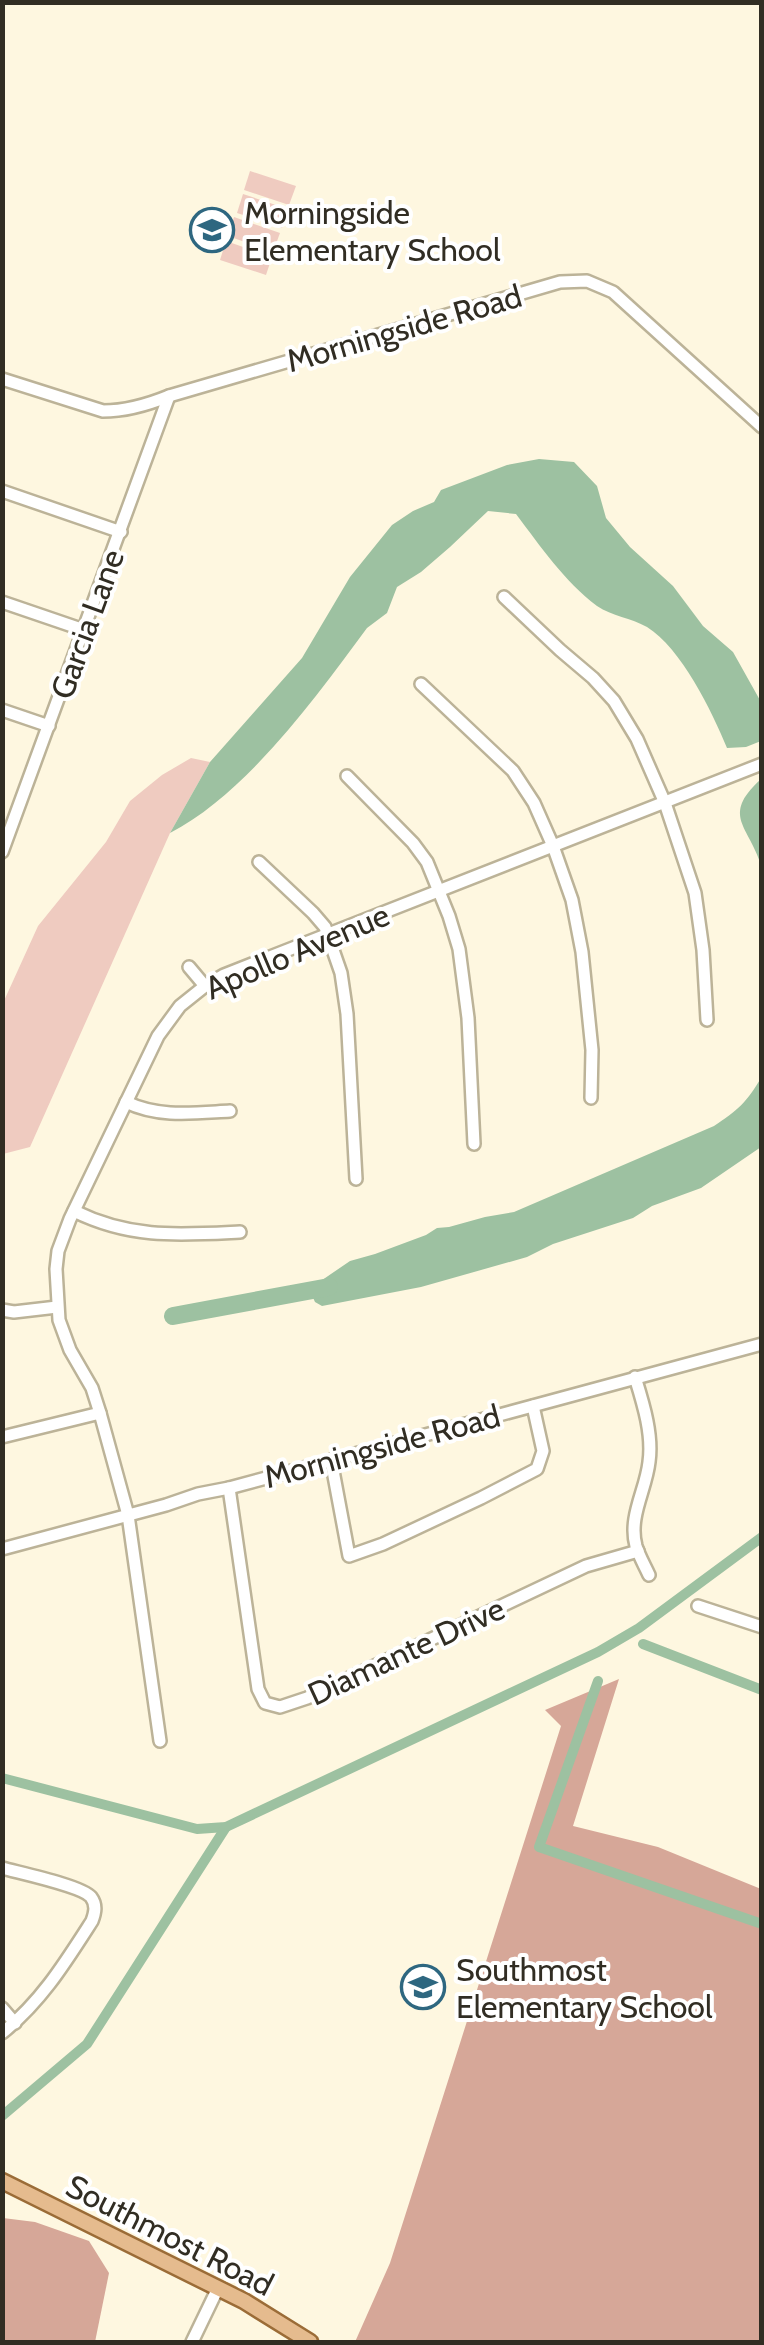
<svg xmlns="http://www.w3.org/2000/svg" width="764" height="2345" viewBox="0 0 764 2345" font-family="Cabin,sans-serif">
<rect width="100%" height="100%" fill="#fef7e0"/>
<!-- green -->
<g fill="#efcbc0">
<polygon points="250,171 296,186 289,205 244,190"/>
<polygon points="243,194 288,209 282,228 237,213"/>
<polygon points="234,217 280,233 273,252 228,236"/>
<polygon points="226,241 272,257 266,275 220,260"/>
<polygon points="191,758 210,762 170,833 30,1147 3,1154 3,1003 38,926 106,842 130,801 162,775"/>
</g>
<!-- forest -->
<g fill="#d6a798">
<polygon points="619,1679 573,1826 658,1847 761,1889 761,2342 355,2342 390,2263 561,1726 545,1710"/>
<polygon points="3,2218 35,2222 89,2241 109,2273 95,2342 3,2342"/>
</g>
<!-- water -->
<g fill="#9dc1a1">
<path d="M539,459L574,462L597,486L606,518L630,547L673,586L703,626L733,652L761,702V741L746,747L727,748C712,711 681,648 647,627C631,618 612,616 597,606C564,581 541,547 516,514L488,511L450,547L421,572L397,587L387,613L367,628C316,697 247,793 170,833L210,762L302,658L350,577L392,525L413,511L434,502L441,490L507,465Z"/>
<path d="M760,780H762L761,865C749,826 721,816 760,780Z"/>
<path d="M761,1078V1147L701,1188L652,1206L633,1218L553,1244L527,1257L421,1287L322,1306L315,1302L309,1289L350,1261L375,1254L426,1235L437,1228L449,1227L485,1217L514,1212L714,1126C737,1111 747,1102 761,1078Z"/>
</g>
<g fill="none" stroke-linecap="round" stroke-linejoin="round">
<!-- canal -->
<g stroke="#9dc1a1" stroke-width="10">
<polyline points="643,1644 762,1690"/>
<polyline points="598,1681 539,1847 762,1924"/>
<polyline points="2,1778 197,1829 226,1827 598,1652 639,1628 762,1537"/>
<polyline points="2,2116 87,2044 226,1827"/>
</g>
<!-- river -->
<polyline stroke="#9dc1a1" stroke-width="18" points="173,1316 329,1287"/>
<defs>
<g id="minor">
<path d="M2,379L103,411C127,411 147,405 169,396L560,282L587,281L613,292L762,427"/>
<polyline points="2,491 121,532"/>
<polyline points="504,597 560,650 593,678 614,701 637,739 665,803 695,893 703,950 707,1020"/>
<polyline points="2,602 84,630"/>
<polyline points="421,684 513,771 534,803 553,846 572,900 582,952 592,1050 591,1098"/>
<polyline points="2,710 49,726"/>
<polyline points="347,776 413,843 427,862 449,916 459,949 468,1018 474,1144"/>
<polyline points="2,852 169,396"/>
<polyline points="259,862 313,913 325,927 341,973 347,1014 356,1179"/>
<polyline points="189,967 205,986"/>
<path d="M126,1102C159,1118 194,1113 230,1111"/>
<path d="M74,1211C131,1239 178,1235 240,1232"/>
<polyline points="2,1310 14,1312 57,1307"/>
<path d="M635,1377C643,1403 653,1434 649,1462C646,1490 628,1517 636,1546C639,1556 645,1566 649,1575"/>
<polyline points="2,1437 100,1413"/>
<polyline points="331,1460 349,1556 383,1544 481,1498 537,1469 543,1451 533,1406"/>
<polyline points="229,1488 258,1689 265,1703 280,1707 307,1698 586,1566 638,1551"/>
<polyline points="2,1549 166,1505 198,1494 229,1488 762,1344"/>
<polyline points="698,1606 762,1627"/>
<polyline points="160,1741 128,1515 100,1413 92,1388 70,1350 59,1320 56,1269 58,1251 70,1219 158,1036 180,1006 205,986 224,975 762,764"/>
<path d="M2,1868C20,1873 82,1886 91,1897C97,1905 95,1913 92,1921C65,1963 41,2002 2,2033"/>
<polyline points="2,2008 15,2023"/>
<polyline points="192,2342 218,2288"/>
</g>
<polyline id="major" points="2,2181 244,2301 310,2342"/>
</defs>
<!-- minor casing -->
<use href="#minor" stroke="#bcb398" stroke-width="16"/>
<!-- major casing -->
<use href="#major" stroke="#9b6c37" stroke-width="19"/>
<!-- minor -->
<use href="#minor" stroke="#fff" stroke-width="11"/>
<!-- major -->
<use href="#major" stroke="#e5bb8e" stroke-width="14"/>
</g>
<!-- icons -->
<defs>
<symbol id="school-ring" viewBox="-11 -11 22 22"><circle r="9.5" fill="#fff" stroke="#2e6780" stroke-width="1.5"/><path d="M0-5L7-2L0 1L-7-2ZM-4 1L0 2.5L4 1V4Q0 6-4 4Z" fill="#2e6780"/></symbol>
</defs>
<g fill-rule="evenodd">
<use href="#school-ring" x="187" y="205" width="50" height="50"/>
<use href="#school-ring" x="398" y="1962" width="50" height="50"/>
</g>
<g text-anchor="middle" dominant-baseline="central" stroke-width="8" stroke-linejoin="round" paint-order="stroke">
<!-- poi labels -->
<g font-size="32" fill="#312d23" stroke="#fff" text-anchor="start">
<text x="244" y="212">Morningside<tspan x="244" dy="37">Elementary School</tspan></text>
<text x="456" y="1969">Southmost<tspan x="456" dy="37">Elementary School</tspan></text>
</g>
<!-- street labels -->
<g font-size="32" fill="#312d23" stroke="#fff">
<text transform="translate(404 328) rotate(-16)">Morningside Road</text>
<text transform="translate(87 624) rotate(-70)">Garcia Lane</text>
<text transform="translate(297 951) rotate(-23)">Apollo Avenue</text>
<text transform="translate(382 1446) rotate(-15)">Morningside Road</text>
<text transform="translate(406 1651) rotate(-25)">Diamante Drive</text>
<text transform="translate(170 2235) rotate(27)">Southmost Road</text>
</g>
</g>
<!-- border -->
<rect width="764" height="2345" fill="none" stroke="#312d23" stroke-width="10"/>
</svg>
